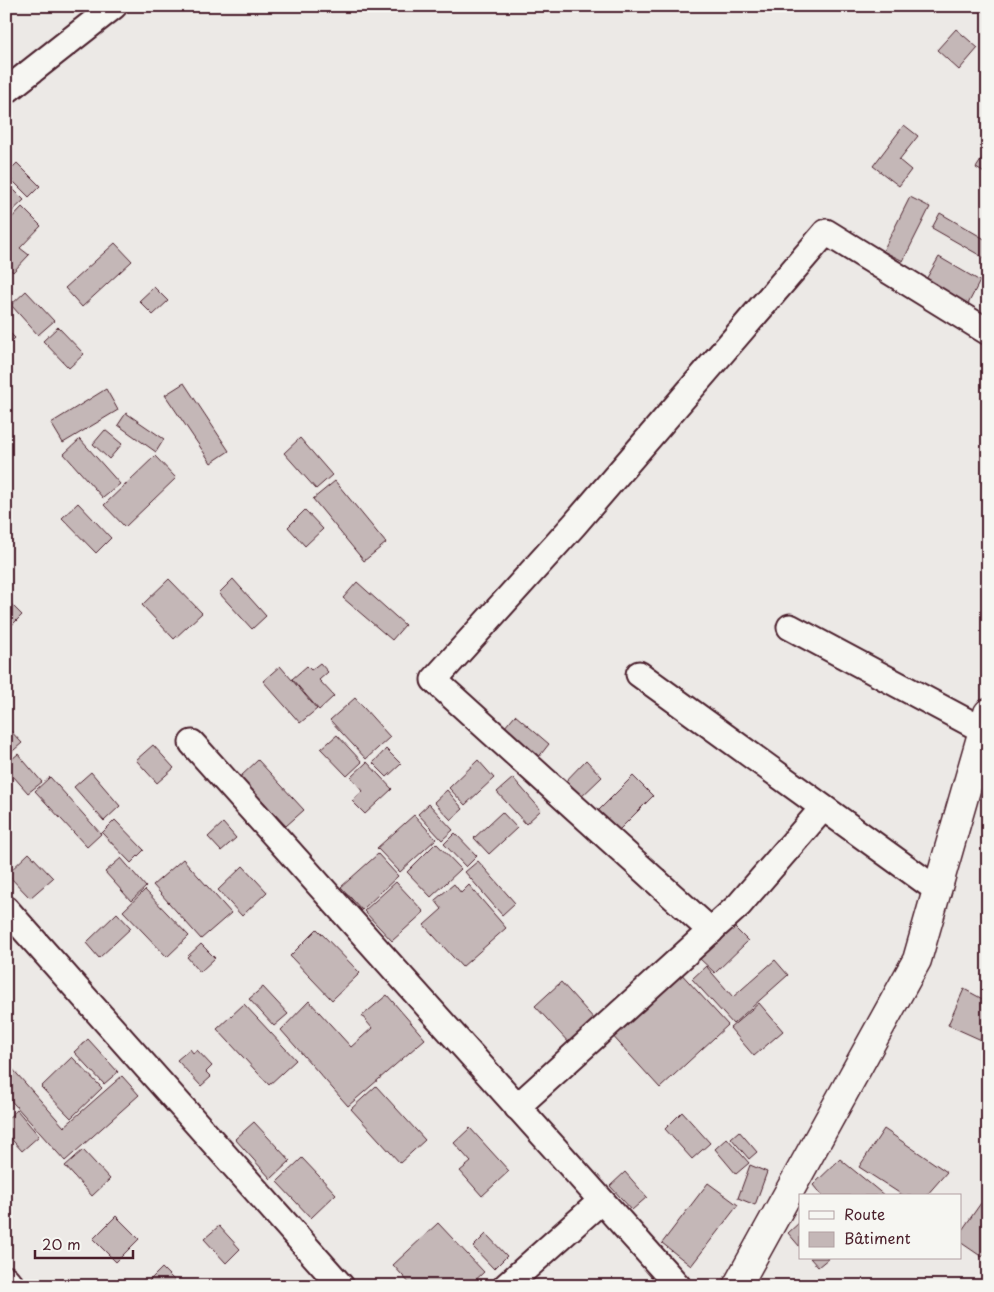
<svg xmlns="http://www.w3.org/2000/svg" width="994" height="1292" viewBox="0 0 994 1292" font-family="'Playpen Sans',sans-serif">
<rect width="100%" height="100%" fill="#ece9e6"/>
<filter id="ink" filterUnits="userSpaceOnUse"><feTurbulence type="fractalNoise" baseFrequency=".02" numOctaves="2"/><feDisplacementMap in="SourceGraphic" scale="10" xChannelSelector="R" yChannelSelector="G"/><feConvolveMatrix kernelMatrix="1 2 1 2 8 2 1 2 1" color-interpolation-filters="sRGB"/></filter>
<g filter="url(#ink)">
<!-- building -->
<g fill="#c4b7b7" stroke="#4a1f2b">
<polygon points="956,29 978,48 959,70 937,50"/>
<polygon points="904,125 918,136 899,160 911,170 899,186 873,166"/>
<polygon points="985,154 988,156 988,175 976,168"/>
<polygon points="17,163 40,186 29,197 6,174"/>
<polygon points="6,182 24,200 6,217"/>
<polygon points="910,197 930,207 903,261 883,251"/>
<polygon points="22,207 41,226 20,248 29,255 13,272 6,265 6,224"/>
<polygon points="940,213 988,241 988,260 932,228"/>
<polygon points="115,243 132,261 82,307 65,288"/>
<polygon points="939,257 980,281 967,306 925,281"/>
<polygon points="154,287 168,301 153,315 139,301"/>
<polygon points="26,291 54,321 38,335 11,305"/>
<polygon points="58,327 84,354 69,368 43,341"/>
<polygon points="6,329 15,338 6,347"/>
<polygon points="184,383 229,451 211,463 165,395"/>
<polygon points="106,389 118,410 63,443 51,423"/>
<polygon points="126,413 164,439 156,452 118,425"/>
<polygon points="105,430 122,444 109,459 93,444"/>
<polygon points="300,438 332,475 316,489 284,453"/>
<polygon points="80,439 120,484 103,498 64,454"/>
<polygon points="155,456 176,478 125,527 104,505"/>
<polygon points="335,481 386,543 364,561 313,499"/>
<polygon points="78,503 111,538 96,553 62,518"/>
<polygon points="305,510 323,529 305,546 288,527"/>
<polygon points="169,579 202,613 174,639 142,605"/>
<polygon points="233,579 266,616 252,629 219,593"/>
<polygon points="357,582 405,625 392,640 343,598"/>
<polygon points="6,599 22,615 6,631"/>
<polygon points="320,663 328,672 319,680 334,696 319,710 292,679 307,666 311,670"/>
<polygon points="280,666 317,709 300,723 263,681"/>
<polygon points="355,698 390,737 366,759 330,720"/>
<polygon points="515,715 549,744 534,763 499,734"/>
<polygon points="6,726 22,743 6,757"/>
<polygon points="337,735 362,762 347,776 321,749"/>
<polygon points="153,745 174,768 157,783 136,760"/>
<polygon points="386,749 401,764 387,777 373,763"/>
<polygon points="18,754 42,782 28,793 6,768 6,764"/>
<polygon points="258,760 304,810 286,826 240,777"/>
<polygon points="478,760 494,778 465,805 449,788"/>
<polygon points="586,760 602,777 577,801 561,786"/>
<polygon points="367,762 392,789 365,814 352,801 363,791 351,777"/>
<polygon points="91,772 120,806 104,821 74,787"/>
<polygon points="633,776 653,796 617,832 597,812"/>
<polygon points="50,777 101,834 87,847 35,791"/>
<polygon points="513,778 541,810 526,824 497,792"/>
<polygon points="447,790 463,809 451,820 434,802"/>
<polygon points="429,804 453,830 442,840 418,814"/>
<polygon points="502,812 517,828 489,854 474,838"/>
<polygon points="414,815 436,839 400,872 377,848"/>
<polygon points="115,820 144,850 131,863 102,833"/>
<polygon points="223,823 236,838 221,851 208,837"/>
<polygon points="455,833 477,856 466,867 444,844"/>
<polygon points="436,843 461,869 431,897 407,872"/>
<polygon points="29,853 53,878 30,898 7,874"/>
<polygon points="378,854 398,876 362,910 341,887"/>
<polygon points="121,858 146,887 131,901 105,872"/>
<polygon points="183,859 231,913 201,939 153,885"/>
<polygon points="478,861 515,903 502,915 465,872"/>
<polygon points="243,866 267,892 242,916 218,890"/>
<polygon points="396,882 424,912 392,941 364,911"/>
<polygon points="454,884 461,893 469,885 506,928 462,967 424,925 442,909 435,900"/>
<polygon points="145,890 189,936 167,957 123,911"/>
<polygon points="117,913 131,928 99,958 86,943"/>
<polygon points="732,925 748,941 715,973 699,958"/>
<polygon points="317,929 360,973 332,1000 290,956"/>
<polygon points="201,944 215,958 200,972 187,957"/>
<polygon points="775,960 788,975 733,1024 692,979 706,966 733,997"/>
<polygon points="678,970 728,1025 660,1088 610,1033"/>
<polygon points="561,982 596,1021 570,1044 535,1006"/>
<polygon points="263,987 288,1014 274,1026 249,999"/>
<polygon points="964,989 988,1002 988,1043 948,1025"/>
<polygon points="387,995 425,1039 348,1106 281,1030 309,1001 351,1047 372,1028 362,1016"/>
<polygon points="759,1003 783,1031 754,1056 730,1028"/>
<polygon points="244,1004 296,1060 269,1085 217,1029"/>
<polygon points="88,1039 118,1072 104,1084 74,1052"/>
<polygon points="190,1049 193,1053 197,1050 212,1066 206,1072 211,1077 201,1086 177,1060"/>
<polygon points="72,1057 102,1088 71,1118 41,1087"/>
<polygon points="10,1066 64,1127 122,1076 139,1095 65,1161 6,1095 6,1069"/>
<polygon points="376,1086 425,1140 400,1163 351,1109"/>
<polygon points="988,1108 988,1123 981,1119"/>
<polygon points="17,1110 39,1136 22,1151 6,1133 6,1120"/>
<polygon points="682,1112 710,1143 692,1159 665,1129"/>
<polygon points="254,1122 290,1161 271,1179 235,1139"/>
<polygon points="470,1128 509,1171 482,1196 460,1171 471,1162 454,1143"/>
<polygon points="884,1129 947,1172 926,1196 904,1196 859,1167"/>
<polygon points="739,1131 757,1152 749,1159 731,1138"/>
<polygon points="727,1138 749,1163 736,1174 715,1149"/>
<polygon points="83,1150 110,1179 92,1196 65,1166"/>
<polygon points="302,1158 336,1194 311,1218 277,1182"/>
<polygon points="840,1159 885,1196 822,1196 813,1185"/>
<polygon points="750,1165 767,1172 755,1205 738,1198"/>
<polygon points="625,1172 647,1197 632,1210 610,1186"/>
<polygon points="708,1183 738,1205 691,1266 662,1243"/>
<polygon points="981,1203 988,1207 988,1249 982,1257 960,1242 960,1233"/>
<polygon points="116,1216 139,1239 116,1262 93,1239"/>
<polygon points="800,1222 800,1247 788,1233"/>
<polygon points="438,1223 484,1272 469,1286 412,1286 393,1265"/>
<polygon points="219,1226 240,1249 226,1263 204,1239"/>
<polygon points="486,1234 507,1256 494,1269 473,1247"/>
<polygon points="810,1258 829,1258 818,1267"/>
<polygon points="162,1268 175,1281 170,1286 144,1286"/>
</g>
<g fill="none" stroke-linecap="round" stroke-linejoin="round">
<defs>
<g id="minor">
<polyline points="6,91 114,6"/>
<polyline points="790,627 983,730"/>
<polyline points="639,674 937,890"/>
<polyline points="192,743 678,1286"/>
<polyline points="6,909 341,1286"/>
<polyline points="711,931 434,680 574,525 826,232 988,332"/>
<polyline points="517,1107 739,905 823,808"/>
<polyline points="6,1279 12,1286"/>
<polyline points="506,1286 601,1201"/>
</g>
<polyline id="tertiary" points="737,1286 917,960 988,713"/>
</defs>
<!-- minor casing -->
<use href="#minor" stroke="#4a1f2b" stroke-width="29"/>
<!-- tertiary casing -->
<use href="#tertiary" stroke="#4a1f2b" stroke-width="31"/>
<!-- minor -->
<use href="#minor" stroke="#f6f6f2" stroke-width="25"/>
<!-- tertiary -->
<use href="#tertiary" stroke="#f6f6f2" stroke-width="28"/>
</g>
</g>
<!-- margin -->
<rect width="994" height="1292" fill="none" stroke="#f6f6f2" stroke-width="25"/>
<rect x="12" y="12" width="969" height="1267" fill="none" stroke="#4a1f2b" stroke-width="2" filter="url(#ink)"/>
<!-- legend -->
<rect x="799" y="1194" width="162" height="65" fill="#f6f6f2" stroke="#b1a0a2"/>
<rect x="809" y="1211" width="25" height="8" fill="#f6f6f2" stroke="#b1a0a2"/>
<text x="844" y="1220" font-size="15" fill="#4a1f2b">Route</text>
<rect x="809" y="1232" width="25" height="15" fill="#c4b7b7" stroke="#b1a0a2"/>
<text x="844" y="1244" font-size="15" fill="#4a1f2b">Bâtiment</text>
<!-- scale -->
<path d="M35 1250v8h98v-8" fill="none" stroke="#4a1f2b" stroke-width="2.5"/>
<text x="42" y="1250" font-size="15" fill="#4a1f2b" stroke="#f6f6f2" stroke-width="4" paint-order="stroke">20 m</text>
</svg>
